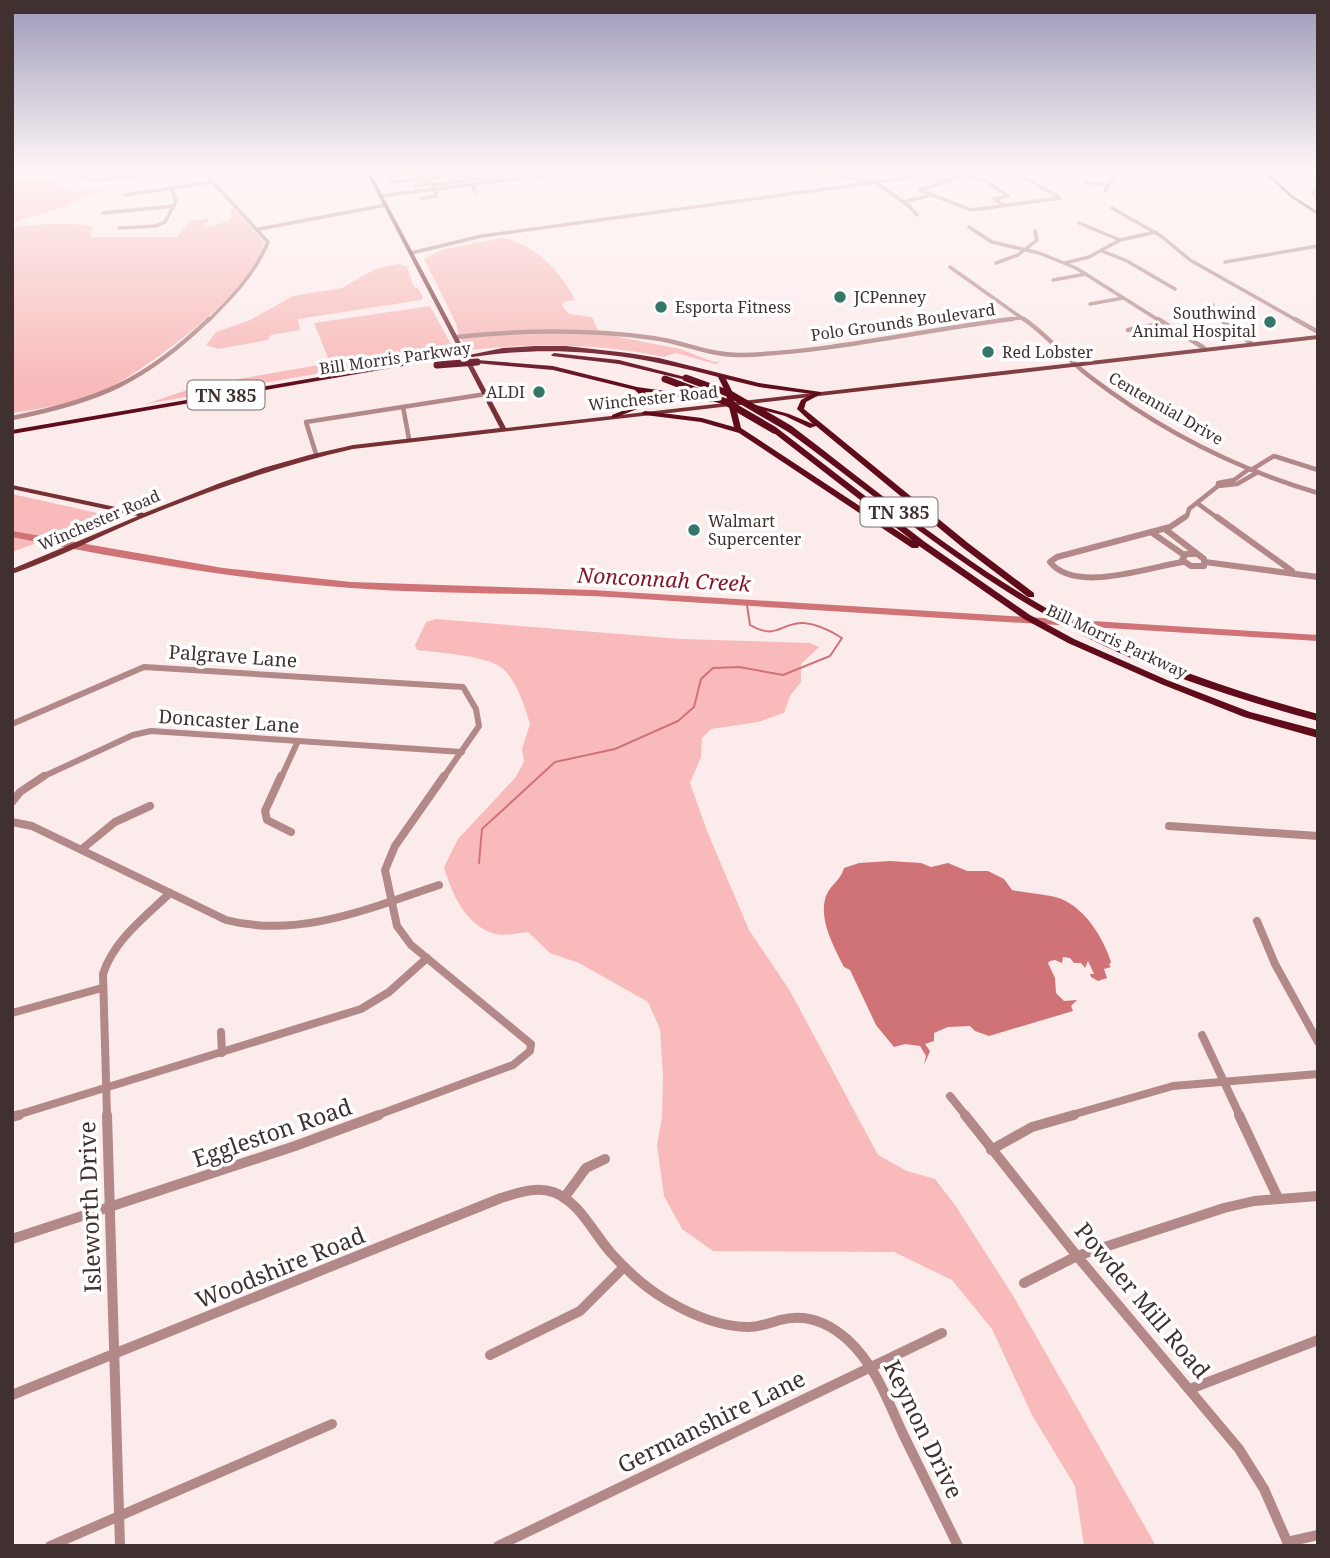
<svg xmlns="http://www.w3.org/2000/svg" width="1330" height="1558" viewBox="0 0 1330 1558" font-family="'Noto Serif',serif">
<rect width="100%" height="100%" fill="#fcebeb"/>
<!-- green -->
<g fill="#f8baba">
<polygon points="44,179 60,181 57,185 72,188 68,192 105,189 64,207 12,223 12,180"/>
<path d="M230,204L264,242C261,286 136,379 96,394C69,404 41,409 12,413V227C29,225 78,221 92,227L91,237H177L190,221L207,219L209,221L204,225L207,227L229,221L232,216L230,209L233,208Z"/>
<path d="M501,238C535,243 560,271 575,300L564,302L562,306L569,314L592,317L598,330L604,334L680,349L714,362L720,361L715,364L676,353L664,357C599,343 535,343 469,350L459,336L456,323L424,259L441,250Z"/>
<polygon points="398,264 407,267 414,287 418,288 423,297 421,300 298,319 300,330 271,335 268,340 218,349 206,345 216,332 250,320 293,296 342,288 375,269"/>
<polygon points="430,306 452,346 445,349 454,352 400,359 146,404 199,386 330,363 314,323"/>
<polygon points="12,494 111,516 12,552"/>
<path d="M436,619L681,639L810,643L819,647L801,664V682L790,696L784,713L758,722L711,729L702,738L701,757L690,783L707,831L749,930L790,991L878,1155L907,1171L935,1179L955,1205L1012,1294L1156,1546H1084L1075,1486L1032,1415L992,1329L952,1280L894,1252L713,1251L682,1229L664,1196L657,1145L662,1117L663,1076L660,1029L648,1002L579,963L550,953L528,932C519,933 505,936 495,934C465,925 452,894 444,867L458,839L515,778L524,762L522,749L530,724C525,707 517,681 503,669C490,656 436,652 417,650L415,645L426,622Z"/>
</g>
<!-- water -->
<path fill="#cf7376" d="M890,861L921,863L931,867L948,863L967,871H988L1004,879L1012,890C1025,893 1043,894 1055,897C1083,904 1103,937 1111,962L1109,965L1111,967L1104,969L1107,978L1098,981L1091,977L1090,974H1094L1088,961L1085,968L1081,963H1074L1070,958L1063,957L1062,963L1055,960L1050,961L1048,963L1055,978L1056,993L1064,1001L1077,1000L1071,1006L1073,1011L989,1036L975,1031L970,1026L948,1027L934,1033V1041L925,1044L930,1051L924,1065L926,1056L920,1046L905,1044L894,1047L876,1025L850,970L844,967C834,947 818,919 826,896C830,885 841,880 844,868L859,863Z"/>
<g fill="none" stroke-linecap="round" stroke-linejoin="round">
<!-- stream -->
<path stroke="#cf7376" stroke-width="2" d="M479,863L482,829L555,762L615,749L678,721L694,707L701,679L713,668L739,667L783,675L830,656L842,638C831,631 818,624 804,623C780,622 778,641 750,625L747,605"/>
<!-- river -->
<path fill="#cf7376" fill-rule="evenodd" d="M12,531L223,568L351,582L592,590L1318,635V641C1088,627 857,613 627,598C535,592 443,595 351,588C237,580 124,559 12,537Z"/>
<!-- minor-far4 -->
<g stroke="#b28888" stroke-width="3.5">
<polyline points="80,168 80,177 93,180 140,176"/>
<path d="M200,168L268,242C255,274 232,297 208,321"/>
<polyline points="414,168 432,185 437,196 422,198"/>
<polyline points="454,168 471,181 475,192"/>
<polyline points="812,168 831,174"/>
<polyline points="826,168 834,173 832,174 870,183"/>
<polyline points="997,168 981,170 920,190 971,210 1060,198 1008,168"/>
<polyline points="1295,168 1318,180"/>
<polyline points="367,170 380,168"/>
<polyline points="386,171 406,168"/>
<polyline points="530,172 543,179"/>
<polyline points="294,173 330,168"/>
<polyline points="925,174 949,181 928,173"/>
<polyline points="465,175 501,168"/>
<polyline points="968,175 985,181 1008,196 994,199 1004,205"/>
<polyline points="388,176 416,173"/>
<polyline points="427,180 442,176 431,168"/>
<polyline points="391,182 424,179"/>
<polyline points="875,182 909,206 917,215"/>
<polyline points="1084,182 1108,185"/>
<polyline points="432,185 558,168"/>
<polyline points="415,186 431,184"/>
<polyline points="1318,186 1313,192 1318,201"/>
<polyline points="1105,191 1119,168"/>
<polyline points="126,195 212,182"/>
<polyline points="381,196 521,178"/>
<polyline points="903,202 932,195"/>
<polyline points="1112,208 1161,236 1190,260 1298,321"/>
<polyline points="103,213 174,206"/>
<polyline points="1079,223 1120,240"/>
<polyline points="969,227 992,242 1039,253 1076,268 1160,321"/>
<polyline points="119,228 156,226 165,222 176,201 172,189"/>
<polyline points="259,229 386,205"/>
<polyline points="1102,251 1127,261 1175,289"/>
<polyline points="411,253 482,236 906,178 939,168"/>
<polyline points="1225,262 1318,246"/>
<polyline points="996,263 1018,255 1037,240 1035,231"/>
<polyline points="1065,263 1089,257 1120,240 1156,232"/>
<polyline points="950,267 1026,321"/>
<polyline points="1053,280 1086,274"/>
<polyline points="1090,304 1123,298"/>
<polyline points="1213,305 1209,310 1223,321"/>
<polyline points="997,321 1020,318"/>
</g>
<!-- minor-far3 -->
<g stroke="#b28888" stroke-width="4.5">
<path d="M1024,319C1048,336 1066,358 1089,376C1157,428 1236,469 1318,493"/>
<polyline points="1158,319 1204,348"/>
<polyline points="1220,319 1252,344"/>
<polyline points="1295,319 1318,332"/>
<polyline points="1128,330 1164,323"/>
<path d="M456,337C522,330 587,329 653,338C684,342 710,356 742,355C833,352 922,330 1012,319"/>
<polyline points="403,407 409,439"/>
<path d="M12,418C99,401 145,381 209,319"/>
<polyline points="316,454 306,422 486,394"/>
<polyline points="1249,469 1234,480 1218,483 1218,486 1237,484 1258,472"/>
<polyline points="1251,470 1274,456 1318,470"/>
<polyline points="1197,503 1219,519"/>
<polyline points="1182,519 1187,516 1189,509 1218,486"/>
</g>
<!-- minor-far2 -->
<g stroke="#b28888" stroke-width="6">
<polyline points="1217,517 1292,571"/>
<polyline points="1165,529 1204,559 1204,566 1191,566 1182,560 1186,554 1194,554"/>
<polyline points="1151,532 1184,555"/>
<path d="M1183,562C1148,567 1075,594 1050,562L1057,557L1170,527L1185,517"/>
<polyline points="1205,562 1318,577"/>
<polyline points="12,724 144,667 463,687 476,709 479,726 443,778"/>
<polyline points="40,778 133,735 151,731 462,752"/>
<polyline points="281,778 298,741"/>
</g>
<!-- minor-far1 -->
<g stroke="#b28888" stroke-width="8">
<polyline points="281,776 265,811 267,820 291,832"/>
<polyline points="12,802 20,792 44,776"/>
<path d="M12,822L32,826L226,920C299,939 370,908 439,885"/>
<polyline points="1169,826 1318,836"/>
<polyline points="82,849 115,822 150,806"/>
<polyline points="1257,921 1275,964 1318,1042"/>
<polyline points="12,1013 102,988"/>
<polyline points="221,1032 222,1053"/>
<polyline points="1202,1035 1240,1116"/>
<polyline points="950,1096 966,1116"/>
<polyline points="14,1116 361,1009 389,992 427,958"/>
<path d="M107,1116L103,974C114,940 145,917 170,893"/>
<polyline points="375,1116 513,1065 530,1051 531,1044 411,945 397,926 385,870 395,846 444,776"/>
<polyline points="1068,1116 1173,1086 1318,1074"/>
</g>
<!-- minor -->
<g stroke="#b28888" stroke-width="10">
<polyline points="107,1115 120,1546"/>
<polyline points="965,1115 1077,1256 1239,1449 1264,1489 1289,1546"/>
<polyline points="1239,1115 1278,1198"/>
<polyline points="12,1117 19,1115"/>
<polyline points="991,1150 1032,1127 1074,1115"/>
<polyline points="564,1198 586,1168 605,1159"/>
<polyline points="12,1239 295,1146 379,1115"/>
<polyline points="1024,1283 1077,1256 1224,1208 1254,1201 1318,1196"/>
<polyline points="490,1355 580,1311 624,1267"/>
<polyline points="1190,1389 1318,1340"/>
<path d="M12,1395L501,1198C518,1193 536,1186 553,1192C579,1201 594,1234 611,1253C628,1272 647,1289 668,1301C692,1315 720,1327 749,1327C759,1327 770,1323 780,1320C806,1313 828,1322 848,1340C876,1366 888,1402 904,1436C922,1473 940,1509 958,1546"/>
<polyline points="1287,1542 1318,1535"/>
<polyline points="50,1546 332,1424"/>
<polyline points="498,1546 942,1333"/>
</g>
<!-- major -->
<g fill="#773135" fill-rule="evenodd">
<path d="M364,168H368L506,428L1318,335V339L353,449C279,466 210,490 140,519C98,537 56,559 12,574V569L138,516L12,489V485L144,513L220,483L263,468L309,455L353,445L500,428Z"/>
<polygon points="1259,168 1264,168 1292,195 1318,212 1318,215 1290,197"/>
</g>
<!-- highway -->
<g fill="#5f0b19" fill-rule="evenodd">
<path d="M535,346H566L628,353L659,358L759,383L821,392V394L806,402L804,409L968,543L1034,593V597H1028L962,547L816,426L810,428L785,416L745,405L748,403L789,414L813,424L797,409L801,400L812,394L759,387L726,379L732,391L741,428L913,541L770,430L777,428L925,542L1030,615L1074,639L1167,680L1250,712L1318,730V738L1244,717L1161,684L1068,643L1024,619L919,546L918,548H912L739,433L701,422L645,415L641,413L645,411L702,418L734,427L725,391L718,377C632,354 560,344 472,357L469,355L503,348Z"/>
<polygon points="554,353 619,360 689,378 686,380 619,364 552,356 551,355"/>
<polygon points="441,356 444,358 443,359 12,434 12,430"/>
<polygon points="477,360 553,366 637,387 722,399 725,401 722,403 645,392 648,396 645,406 614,418 612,417 612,415 640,404 641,396 635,390 553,370 475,363 475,361"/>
<path d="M787,427H793C880,493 965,565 1061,616C1142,660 1229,690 1318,714V721C1226,696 1134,666 1051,618C957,565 874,495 787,431Z"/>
</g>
<!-- highway-bridge -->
<g stroke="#5f0b19" stroke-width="7">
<polyline points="437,365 477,362"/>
<polyline points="686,378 730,394 790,429"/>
<polyline points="665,379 726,402 774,430"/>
</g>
</g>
<!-- sky -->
<linearGradient id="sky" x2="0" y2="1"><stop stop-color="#9e9aba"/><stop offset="0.44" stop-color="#fef6f6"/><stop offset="1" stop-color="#fef6f6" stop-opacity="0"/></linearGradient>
<rect width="1330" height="386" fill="url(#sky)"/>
<!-- markers -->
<g fill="#347769" stroke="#fff" stroke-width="2.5">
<circle cx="840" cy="297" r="7"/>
<circle cx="661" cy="307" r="7"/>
<circle cx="1270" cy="322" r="7"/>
<circle cx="988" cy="352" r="7"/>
<circle cx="539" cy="392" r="7"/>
<circle cx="694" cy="530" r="7"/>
</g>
<g text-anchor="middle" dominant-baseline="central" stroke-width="7" stroke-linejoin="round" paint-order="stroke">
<!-- far-poi labels -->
<g font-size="16" fill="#413030" stroke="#fff" text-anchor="start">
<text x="854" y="297">JCPenney</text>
<text x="675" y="307">Esporta Fitness</text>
<text x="1256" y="313" text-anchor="end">Southwind<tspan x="1256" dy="18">Animal Hospital</tspan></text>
<text x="1002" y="352">Red Lobster</text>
<text x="525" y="392" text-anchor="end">ALDI</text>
<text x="708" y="521">Walmart<tspan x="708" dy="18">Supercenter</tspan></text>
</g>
<!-- far-street labels -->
<g font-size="16" fill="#413030" stroke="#fff">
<text transform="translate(903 322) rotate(-8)">Polo Grounds Boulevard</text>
<text transform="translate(395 358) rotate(-8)">Bill Morris Parkway</text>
<text transform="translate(653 398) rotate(-6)">Winchester Road</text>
<text transform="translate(1166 408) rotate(30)">Centennial Drive</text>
<text transform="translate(99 520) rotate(-23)">Winchester Road</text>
<text transform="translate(1117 641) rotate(25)">Bill Morris Parkway</text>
</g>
<!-- shield labels -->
<g fill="#fff" stroke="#7a6e6e" stroke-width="2">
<rect x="187.5" y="380.5" width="77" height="29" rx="5"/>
<rect x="860.5" y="497.5" width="77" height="29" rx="5"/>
</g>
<g font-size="18" font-weight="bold" fill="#413030">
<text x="226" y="395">TN 385</text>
<text x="899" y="512">TN 385</text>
</g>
<!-- street labels -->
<g font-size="19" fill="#413030" stroke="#fff">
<text transform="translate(233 656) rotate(4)">Palgrave Lane</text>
<text transform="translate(229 721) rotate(4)">Doncaster Lane</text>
</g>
<!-- water labels -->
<g font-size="21" font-style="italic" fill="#871728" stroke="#fff">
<text transform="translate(664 579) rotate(3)">Nonconnah Creek</text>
</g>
<!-- near-street labels -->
<g font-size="23" fill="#413030" stroke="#fff">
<text transform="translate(272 1132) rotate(-19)">Eggleston Road</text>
<text transform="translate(89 1207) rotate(-92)">Isleworth Drive</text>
<text transform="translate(280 1267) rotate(-22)">Woodshire Road</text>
<text transform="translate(1143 1300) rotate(50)">Powder Mill Road</text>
<text transform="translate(711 1421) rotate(-26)">Germanshire Lane</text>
<text transform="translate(924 1429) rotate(64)">Keynon Drive</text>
</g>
</g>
<!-- border -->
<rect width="1330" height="1558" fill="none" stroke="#413030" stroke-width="28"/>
</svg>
